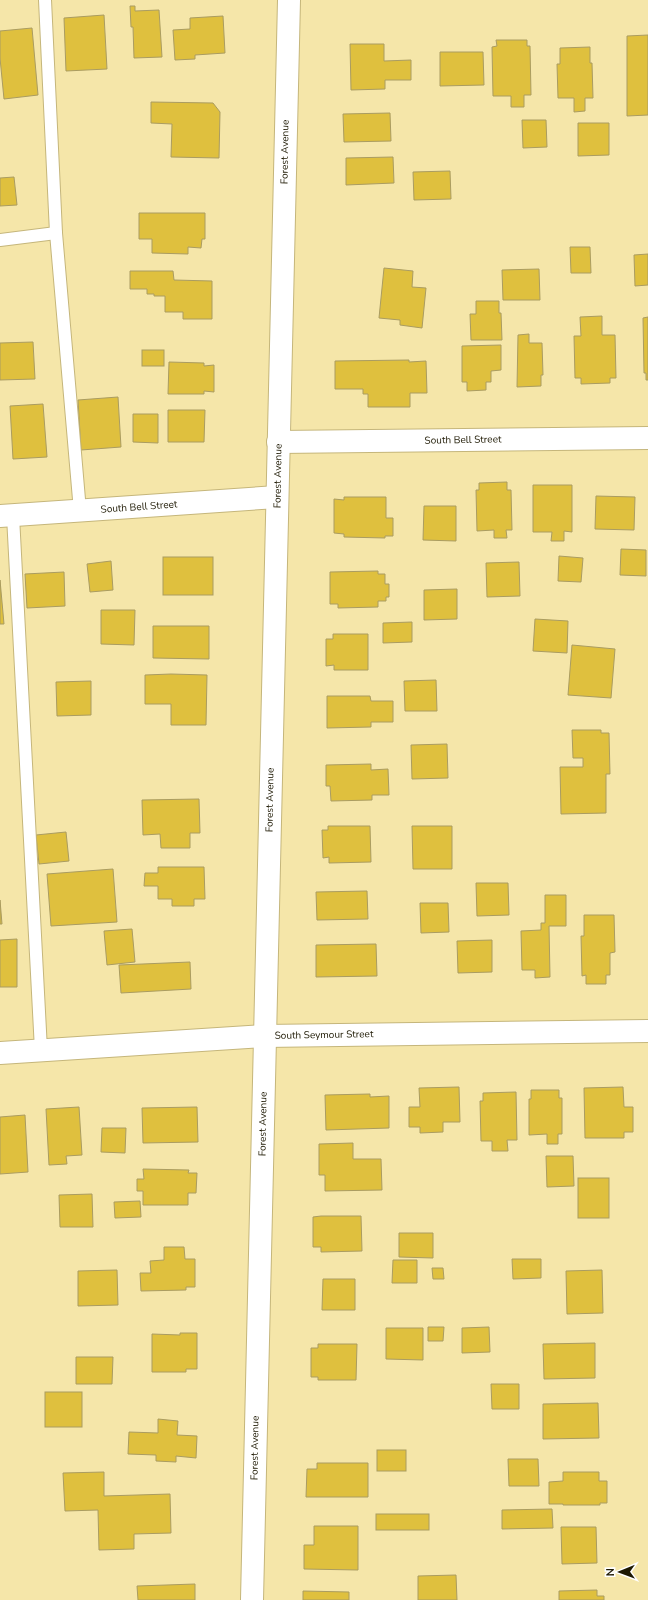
<svg xmlns="http://www.w3.org/2000/svg" width="648" height="1600" viewBox="0 0 648 1600" font-family="'Nunito Sans',sans-serif">
<rect width="100%" height="100%" fill="#f5e6a9"/>
<!-- building -->
<g fill="#dfc03e" stroke="#aa9c61">
<polygon points="130,6 135,6 135,11 159,10 162,57 134,58 133,27 131,27"/>
<polygon points="104,15 107,69 66,71 64,18"/>
<polygon points="223,16 225,53 195,55 195,59 175,60 173,30 190,29 190,18"/>
<polygon points="32,28 38,95 4,99 0,58 0,31"/>
<polygon points="648,35 648,115 627,116 627,36"/>
<polygon points="496,40 527,40 527,46 530,46 531,95 524,95 524,107 511,107 511,96 493,96 492,47 497,46"/>
<polygon points="350,44 384,44 384,61 411,60 411,80 385,80 385,89 351,90"/>
<polygon points="590,47 590,63 592,63 593,98 585,98 585,111 574,112 574,98 558,98 557,64 560,64 560,48"/>
<polygon points="440,52 483,52 484,85 440,86"/>
<polygon points="151,102 213,103 220,112 219,158 171,157 172,124 151,123"/>
<polygon points="390,113 391,141 344,142 343,114"/>
<polygon points="522,120 546,120 547,147 523,148"/>
<polygon points="578,123 609,123 609,155 578,156"/>
<polygon points="393,157 394,183 346,185 346,158"/>
<polygon points="450,171 451,199 414,200 413,172"/>
<polygon points="14,177 17,205 0,206 0,178"/>
<polygon points="139,213 205,213 205,239 202,239 201,248 188,247 188,254 152,253 152,239 139,239"/>
<polygon points="570,247 590,247 591,273 571,273"/>
<polygon points="648,254 648,285 635,286 634,255"/>
<polygon points="384,268 413,271 412,287 426,288 422,328 400,325 400,320 379,318"/>
<polygon points="539,269 540,300 503,300 502,270"/>
<polygon points="130,271 173,271 174,280 212,281 212,319 183,319 183,312 165,312 165,296 154,296 154,294 147,294 147,289 130,289"/>
<polygon points="476,301 499,301 499,313 501,313 502,340 471,340 470,314 476,314"/>
<polygon points="602,316 602,335 615,335 616,378 610,378 610,383 581,384 581,378 575,378 574,336 581,336 580,317"/>
<polygon points="648,317 648,380 646,380 646,373 644,373 643,318"/>
<polygon points="529,334 529,343 542,343 543,375 541,375 541,386 517,387 518,335"/>
<polygon points="33,342 35,379 0,380 0,343"/>
<polygon points="501,345 501,370 491,371 491,382 486,382 486,390 467,391 467,382 462,382 462,346"/>
<rect x="142" y="350" width="22" height="16"/>
<polygon points="409,360 409,362 426,361 427,393 410,393 410,407 368,407 368,394 363,394 363,389 335,389 335,361"/>
<polygon points="169,362 204,363 204,366 214,365 214,392 204,391 204,394 168,394"/>
<polygon points="118,397 121,447 81,450 78,400"/>
<polygon points="43,404 47,457 13,459 10,406"/>
<polygon points="168,410 205,410 204,442 168,442"/>
<polygon points="133,414 158,414 158,443 133,442"/>
<polygon points="507,482 507,490 511,490 512,530 506,530 507,538 494,538 494,530 477,531 476,490 479,490 479,483"/>
<polygon points="533,485 572,485 572,532 564,531 564,541 551,541 552,532 533,532"/>
<polygon points="596,496 635,497 634,530 595,529"/>
<polygon points="344,497 386,497 386,518 393,518 393,536 385,536 385,538 344,537 344,534 334,533 334,499 344,500"/>
<polygon points="424,506 456,506 456,541 423,540"/>
<polygon points="621,549 646,550 646,576 620,575"/>
<polygon points="559,556 583,558 581,582 558,581"/>
<rect x="163" y="557" width="50" height="38"/>
<polygon points="111,561 113,590 90,592 87,564"/>
<polygon points="519,562 520,596 487,597 486,563"/>
<polygon points="378,571 378,574 385,574 385,584 389,584 389,597 386,597 386,601 378,601 378,607 338,608 338,604 330,604 330,572"/>
<polygon points="64,572 65,606 27,608 25,574"/>
<polygon points="0,580 4,624 0,624"/>
<polygon points="457,589 457,619 424,620 424,590"/>
<polygon points="101,610 135,610 134,645 101,644"/>
<polygon points="535,619 568,621 567,653 533,651"/>
<polygon points="412,622 412,642 383,643 383,623"/>
<polygon points="153,626 209,626 209,659 153,658"/>
<polygon points="333,634 368,634 368,670 334,670 334,665 326,666 326,639 333,639"/>
<polygon points="572,645 615,649 611,698 568,695"/>
<polygon points="171,674 207,675 206,725 171,725 171,704 145,704 145,675"/>
<polygon points="436,680 437,711 405,711 404,681"/>
<polygon points="91,681 91,715 57,716 56,682"/>
<polygon points="327,696 370,696 371,701 393,701 393,722 371,722 371,727 327,728"/>
<polygon points="572,730 601,730 601,733 609,733 610,774 606,774 606,813 561,814 560,767 583,767 583,758 573,758"/>
<polygon points="447,744 448,778 412,779 411,745"/>
<polygon points="371,764 371,770 388,769 389,795 372,795 372,800 331,801 330,786 326,786 326,765"/>
<polygon points="199,799 200,833 190,833 190,848 161,848 160,834 143,835 142,800"/>
<polygon points="328,826 370,826 371,862 329,863 329,857 323,858 322,830 328,830"/>
<polygon points="412,826 452,826 452,869 413,869"/>
<polygon points="66,832 69,861 39,864 36,835"/>
<polygon points="158,867 204,867 205,899 194,899 194,906 172,906 172,899 158,899 158,886 144,886 145,873 158,873"/>
<polygon points="113,869 117,922 51,926 47,874"/>
<polygon points="476,883 508,883 509,915 477,916"/>
<polygon points="367,891 368,919 317,920 316,892"/>
<polygon points="545,895 566,895 566,926 549,926 550,977 535,978 535,970 522,970 521,931 541,930 541,923 545,923"/>
<polygon points="0,900 2,924 0,924"/>
<polygon points="420,903 448,903 449,932 421,933"/>
<polygon points="584,915 614,915 615,952 610,953 610,975 606,975 606,984 586,984 586,975 582,976 581,936 584,936"/>
<polygon points="132,929 135,962 107,965 104,931"/>
<polygon points="17,939 17,987 0,987 0,940"/>
<polygon points="492,940 492,972 458,973 457,941"/>
<polygon points="376,944 377,976 316,977 316,945"/>
<polygon points="190,962 191,989 121,993 119,965"/>
<polygon points="459,1087 460,1122 443,1122 443,1132 420,1133 420,1127 409,1127 409,1107 420,1107 419,1088"/>
<polygon points="623,1087 624,1107 633,1107 633,1132 624,1132 624,1138 585,1138 584,1088"/>
<polygon points="531,1090 559,1090 559,1098 562,1098 562,1134 558,1134 558,1144 547,1144 547,1134 529,1135 529,1099 531,1099"/>
<polygon points="516,1092 517,1140 507,1140 508,1151 492,1151 492,1141 481,1141 480,1101 483,1101 483,1093"/>
<polygon points="370,1094 370,1097 389,1096 389,1128 326,1130 325,1095"/>
<polygon points="79,1107 82,1155 66,1156 67,1164 49,1165 46,1109"/>
<polygon points="197,1107 198,1142 143,1143 142,1108"/>
<polygon points="25,1115 28,1172 0,1174 0,1117"/>
<polygon points="102,1128 126,1128 125,1153 101,1152"/>
<polygon points="353,1143 353,1159 381,1159 382,1190 325,1191 325,1175 319,1175 319,1144"/>
<polygon points="546,1156 573,1156 574,1186 547,1187"/>
<polygon points="143,1169 189,1170 188,1173 197,1173 196,1193 188,1193 188,1205 143,1205 143,1191 137,1191 137,1179 144,1179"/>
<rect x="578" y="1178" width="31" height="40"/>
<polygon points="92,1194 93,1227 60,1227 59,1195"/>
<polygon points="140,1201 141,1217 115,1218 114,1202"/>
<polygon points="321,1216 361,1216 362,1251 321,1252 321,1247 313,1247 313,1217"/>
<polygon points="399,1233 433,1233 433,1258 399,1257"/>
<polygon points="164,1247 184,1247 185,1259 195,1259 195,1287 186,1287 186,1290 141,1291 140,1273 151,1273 150,1261 164,1260"/>
<polygon points="512,1259 541,1259 541,1278 513,1279"/>
<polygon points="393,1260 417,1260 417,1283 392,1283"/>
<polygon points="432,1268 443,1268 444,1279 433,1279"/>
<polygon points="117,1270 118,1305 78,1306 78,1271"/>
<polygon points="602,1270 603,1313 567,1314 566,1271"/>
<polygon points="323,1279 355,1279 355,1310 322,1310"/>
<polygon points="428,1327 444,1327 443,1341 428,1341"/>
<polygon points="489,1327 490,1352 462,1353 462,1328"/>
<polygon points="386,1328 423,1328 423,1360 386,1359"/>
<polygon points="180,1333 197,1333 197,1369 186,1369 186,1372 152,1372 152,1334 180,1335"/>
<polygon points="595,1343 595,1378 544,1379 543,1344"/>
<polygon points="318,1344 357,1344 356,1380 318,1380 318,1377 311,1377 311,1348 318,1348"/>
<polygon points="76,1357 113,1357 112,1384 76,1384"/>
<polygon points="491,1384 519,1384 519,1409 492,1409"/>
<rect x="45" y="1392" width="37" height="35"/>
<polygon points="598,1403 599,1438 543,1439 543,1404"/>
<polygon points="158,1419 178,1421 177,1435 197,1436 196,1458 176,1456 176,1462 156,1461 156,1455 128,1454 129,1432 158,1433"/>
<rect x="377" y="1450" width="29" height="21"/>
<polygon points="508,1459 538,1459 539,1486 509,1486"/>
<polygon points="317,1463 368,1463 368,1497 306,1497 307,1469 317,1469"/>
<polygon points="104,1472 104,1496 170,1494 171,1533 134,1534 134,1549 99,1550 98,1510 65,1511 63,1473"/>
<polygon points="563,1472 599,1472 599,1481 607,1481 607,1503 600,1503 600,1505 563,1505 563,1504 549,1504 549,1482 563,1481"/>
<polygon points="552,1509 553,1528 502,1529 502,1510"/>
<rect x="376" y="1514" width="53" height="16"/>
<polygon points="314,1526 358,1526 358,1570 304,1569 304,1545 314,1545"/>
<polygon points="561,1527 596,1527 597,1563 562,1564"/>
<polygon points="456,1575 457,1600 418,1600 418,1576"/>
<polygon points="195,1584 195,1600 138,1600 137,1586"/>
<polygon points="597,1590 597,1596 604,1596 604,1600 559,1600 559,1591"/>
<polygon points="303,1591 349,1592 349,1600 303,1600"/>
</g>
<g fill="none" stroke-linecap="round" stroke-linejoin="round">
<defs>
<g id="lane">
<polyline points="45,0 56,233 80,511"/>
<polyline points="0,240 56,233"/>
<polyline points="13,516 41,1050"/>
</g>
<g id="street">
<polyline points="278,442 648,438"/>
<polyline points="0,516 277,497"/>
<polyline points="0,1053 264,1036 648,1031"/>
<polyline points="252,1600 289,0"/>
</g>
</defs>
<!-- lane casing -->
<use href="#lane" stroke="#c5b67b" stroke-width="14"/>
<!-- street casing -->
<use href="#street" stroke="#c5b67b" stroke-width="24"/>
<!-- lane -->
<use href="#lane" stroke="#fff" stroke-width="12"/>
<!-- street -->
<use href="#street" stroke="#fff" stroke-width="22"/>
</g>
<g text-anchor="middle" dominant-baseline="central" stroke-width="3" stroke-linejoin="round" paint-order="stroke">
<!-- street labels -->
<g font-size="10" fill="#1d1802" stroke="#fff">
<text transform="translate(285 152) rotate(-89)">Forest Avenue</text>
<text transform="translate(463 440) rotate(-1)">South Bell Street</text>
<text transform="translate(278 476) rotate(-89)">Forest Avenue</text>
<text transform="translate(139 507) rotate(-4)">South Bell Street</text>
<text transform="translate(270 800) rotate(-89)">Forest Avenue</text>
<text transform="translate(324 1035) rotate(-1)">South Seymour Street</text>
<text transform="translate(263 1124) rotate(-89)">Forest Avenue</text>
<text transform="translate(255 1448) rotate(-89)">Forest Avenue</text>
</g>
</g>
<!-- north arrow -->
<g transform="translate(620 1572) rotate(269)" stroke="#ffffff" stroke-width="3" paint-order="stroke">
<path d="M0-3L7 15L0 10L-7 15Z" fill="#1d1802"/>
<text y="-6" font-size="11" font-weight="bold" text-anchor="middle" fill="#1d1802">N</text>
</g>
</svg>
